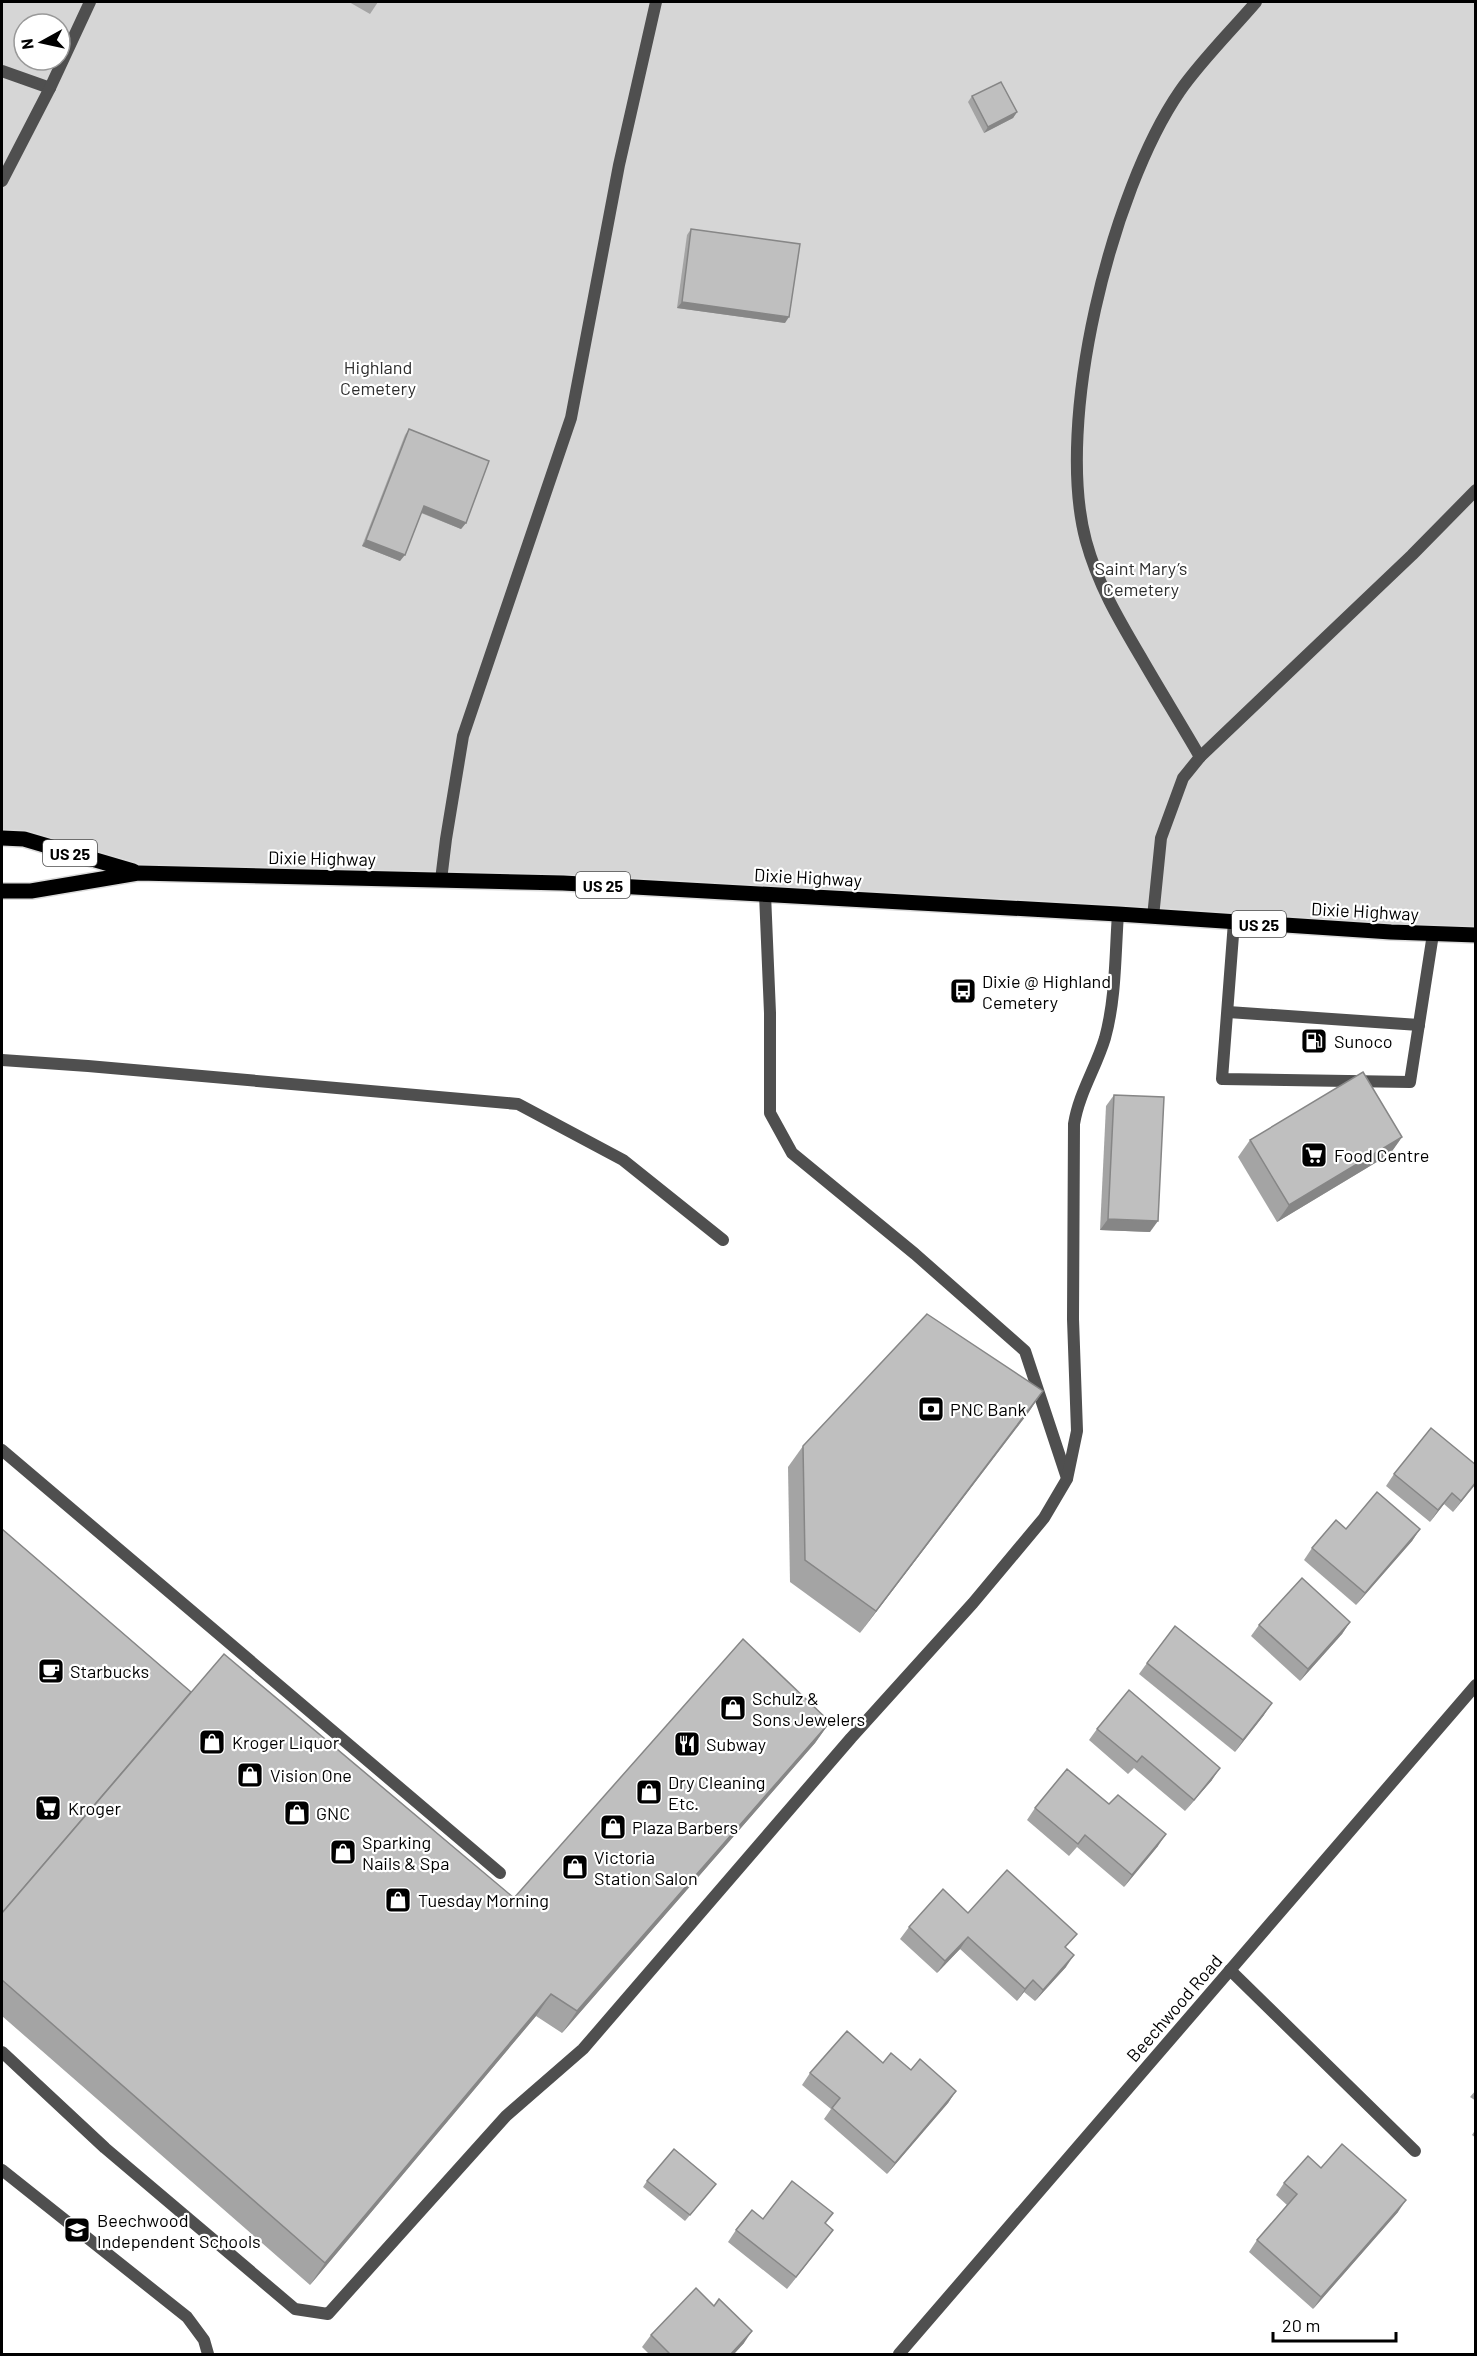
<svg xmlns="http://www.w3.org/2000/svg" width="1477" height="2356" viewBox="0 0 1477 2356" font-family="Barlow,sans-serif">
<rect width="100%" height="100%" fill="#fff"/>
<!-- green -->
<path fill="#d6d6d6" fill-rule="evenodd" d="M2,2H1475V935L765,894L138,873L2,838ZM24,24H60V60H24Z"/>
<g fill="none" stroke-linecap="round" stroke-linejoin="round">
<defs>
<g id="primary">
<polyline points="2,838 24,839 133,871"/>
<polyline points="2,891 31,891 138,873 563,883 1118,914 1391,932 1476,935"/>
</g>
</defs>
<!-- primary casing -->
<use href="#primary" stroke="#dbdbdb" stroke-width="18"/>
<!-- lane -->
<g stroke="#4f4f4f" stroke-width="12">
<polyline points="2,71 50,88"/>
<polyline points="2,181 50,88 90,2"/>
<path d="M1200,757C1181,724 1161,692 1142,659C1119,620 1098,585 1086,541C1054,423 1111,191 1180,91C1200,62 1232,30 1256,2"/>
<polyline points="441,880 446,839 463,736 571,418 619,165 656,2"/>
<polyline points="765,894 770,1013 770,1113 792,1153 915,1254 1025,1351 1067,1478"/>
<polyline points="1153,917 1161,838 1183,778 1200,757 1412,555 1476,490"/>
<polyline points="1234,922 1222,1079 1410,1082 1433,934"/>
<polyline points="1228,1012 1419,1025"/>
<polyline points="2,1060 88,1066 518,1104 623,1160 723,1240"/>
<polyline points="2,1450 500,1873"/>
<polyline points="1230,1970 1415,2151"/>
<path d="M2,2052L105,2148L295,2309L328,2314L506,2116L583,2049L851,1738L973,1603L1044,1518L1067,1479L1077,1431L1073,1319L1074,1124C1079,1093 1096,1068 1105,1038C1116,998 1115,955 1118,914"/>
<polyline points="2,2170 187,2317 204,2340 208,2354"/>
</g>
<!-- street -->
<polyline stroke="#4f4f4f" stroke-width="12" points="899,2354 1476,1685"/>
<!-- primary -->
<use href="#primary" stroke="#000" stroke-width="15"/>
</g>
<!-- wall -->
<g fill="#a4a4a4">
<polygon points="349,2 378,2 370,14"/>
<polygon points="972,96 1017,112 1013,118 984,133 968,102"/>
<polygon points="691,229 785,323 677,308 687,235"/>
<polygon points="409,429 466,523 461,529 421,513 400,561 362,546 405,435"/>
<polygon points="1114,1095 1150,1232 1100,1230 1106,1106"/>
<polygon points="1402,1137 1390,1154 1277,1222 1238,1157 1250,1140"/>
<polygon points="1043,1391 1028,1413 860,1633 790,1582 788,1467 803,1446"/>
<polygon points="1476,1465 1476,1484 1453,1512 1444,1504 1430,1522 1386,1486 1394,1474"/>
<polygon points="2,1529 191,1692 514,1898 830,1722 815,1743 562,2033 536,2016 310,2285 2,2016"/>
<polygon points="1346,1529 1420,1529 1412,1541 1356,1605 1304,1560 1312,1548"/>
<polygon points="1350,1622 1342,1634 1300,1681 1251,1636 1259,1625"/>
<polygon points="1147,1663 1264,1715 1235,1752 1139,1674"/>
<polygon points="1097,1729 1212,1780 1185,1811 1134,1768 1128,1774 1089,1740"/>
<polygon points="1035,1808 1158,1846 1124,1887 1077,1847 1069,1856 1027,1820"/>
<polygon points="968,1913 1067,1948 1066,1967 1035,2001 1024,1992 1017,2001 960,1949 937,1973 900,1939 909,1927"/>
<polygon points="883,2063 911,2070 956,2091 948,2103 887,2174 824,2119 831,2109 802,2085 810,2073"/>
<polygon points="1476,2090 1476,2101 1470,2097"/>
<polygon points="1476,2129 1476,2138 1472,2135"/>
<polygon points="1321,2168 1398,2212 1313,2309 1249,2252 1257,2240 1287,2205 1276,2195 1284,2183"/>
<polygon points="647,2181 716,2184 685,2221 643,2187"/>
<polygon points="833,2213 825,2224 833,2230 787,2289 728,2242 736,2230 763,2219"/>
<polygon points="651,2335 744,2343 733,2355 650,2355 642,2347"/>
</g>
<!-- shaded-wall -->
<g fill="#868686">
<polygon points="1017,112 1013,118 984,133 988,127"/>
<polygon points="682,302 789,317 785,323 677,308"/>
<polygon points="424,506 466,523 461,529 420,512"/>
<polygon points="366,540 405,555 400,561 362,546"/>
<polygon points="1402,1137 1390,1154 1277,1222 1289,1205"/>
<polygon points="1108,1219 1158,1221 1150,1232 1100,1230"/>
<polygon points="1043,1391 1028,1413 860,1633 876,1611"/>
<polygon points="1476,1482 1475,1484 1453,1512 1461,1501"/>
<polygon points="1452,1493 1444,1504 1430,1522 1438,1510"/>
<polygon points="1420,1529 1412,1541 1356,1605 1365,1593"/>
<polygon points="1350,1622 1342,1634 1300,1681 1308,1669"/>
<polygon points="1272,1703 1264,1715 1235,1752 1243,1740"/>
<polygon points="830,1722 815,1743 562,2033 577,2011"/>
<polygon points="1220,1768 1212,1780 1185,1811 1194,1800"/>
<polygon points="1166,1834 1158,1846 1124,1887 1132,1875"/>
<polygon points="968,1937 960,1949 937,1973 945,1961"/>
<polygon points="1074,1955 1066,1967 1035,2001 1043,1990"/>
<polygon points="1033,1980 1024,1992 1017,2001 1025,1989"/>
<polygon points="551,1994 536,2016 310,2285 325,2263"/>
<polygon points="956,2091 948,2103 887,2174 895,2163"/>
<polygon points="1406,2200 1398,2212 1313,2309 1321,2297"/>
<polygon points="833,2230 825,2241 787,2289 796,2277"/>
<polygon points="752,2331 744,2343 733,2355 730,2355"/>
</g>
<!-- building -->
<g fill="#bfbfbf" stroke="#868686" stroke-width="1.5">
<polygon points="1001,82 1017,112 988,127 972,96"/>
<polygon points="691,229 800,244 789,317 682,302"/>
<polygon points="409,429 489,461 466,523 424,506 405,555 366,540"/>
<polygon points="1363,1072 1402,1137 1289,1205 1250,1140"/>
<polygon points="1114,1095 1164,1097 1158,1221 1108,1219"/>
<polygon points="927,1314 1043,1391 876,1611 805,1560 803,1446"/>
<polygon points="1431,1428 1476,1465 1476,1482 1461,1501 1452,1493 1438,1510 1394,1474"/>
<polygon points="1377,1492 1420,1529 1365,1593 1312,1548 1336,1520 1346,1529"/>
<polygon points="2,1529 191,1692 2,1913"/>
<polygon points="1302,1578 1350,1622 1308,1669 1259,1625"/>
<polygon points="1175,1626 1272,1703 1243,1740 1147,1663"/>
<polygon points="743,1639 830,1722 577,2011 551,1994 325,2263 2,1980 2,1913 224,1654 514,1898"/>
<polygon points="1129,1690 1220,1768 1194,1800 1142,1756 1137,1762 1097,1729"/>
<polygon points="1067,1769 1109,1804 1118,1795 1166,1834 1132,1875 1085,1835 1078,1844 1035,1808"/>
<polygon points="1007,1870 1077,1934 1065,1947 1074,1955 1043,1990 1033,1980 1025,1989 968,1937 945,1961 909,1927 943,1889 968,1913"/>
<polygon points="847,2031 883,2063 891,2053 911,2070 920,2059 956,2091 895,2163 832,2108 840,2098 810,2073"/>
<polygon points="1342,2144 1406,2200 1321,2297 1257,2240 1297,2194 1284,2183 1308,2156 1321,2168"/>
<polygon points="674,2149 716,2184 690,2215 647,2181"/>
<polygon points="792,2181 833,2213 825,2223 833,2230 796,2277 736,2230 752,2210 763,2219"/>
<polygon points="696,2288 714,2306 719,2299 752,2331 730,2355 671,2355 651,2335"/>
</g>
<!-- icons -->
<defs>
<symbol id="bus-square" viewBox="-11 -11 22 22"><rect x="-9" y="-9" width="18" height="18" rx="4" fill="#000" stroke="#fff"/><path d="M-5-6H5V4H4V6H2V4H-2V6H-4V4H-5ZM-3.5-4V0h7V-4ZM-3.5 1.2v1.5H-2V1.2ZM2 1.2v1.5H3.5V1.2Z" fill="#fff"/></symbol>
<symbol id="fuel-square" viewBox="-11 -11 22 22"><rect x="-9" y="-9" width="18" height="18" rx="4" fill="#000" stroke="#fff"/><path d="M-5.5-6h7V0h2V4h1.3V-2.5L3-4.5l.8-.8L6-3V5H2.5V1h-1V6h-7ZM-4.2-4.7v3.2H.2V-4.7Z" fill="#fff"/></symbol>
<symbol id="supermarket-square" viewBox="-11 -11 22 22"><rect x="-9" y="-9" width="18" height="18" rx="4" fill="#000" stroke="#fff"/><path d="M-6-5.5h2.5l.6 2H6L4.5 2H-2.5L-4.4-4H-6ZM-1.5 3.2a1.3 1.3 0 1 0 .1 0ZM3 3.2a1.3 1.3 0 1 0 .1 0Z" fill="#fff"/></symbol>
<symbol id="bank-square" viewBox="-11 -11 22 22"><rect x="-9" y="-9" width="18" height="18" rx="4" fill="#000" stroke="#fff"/><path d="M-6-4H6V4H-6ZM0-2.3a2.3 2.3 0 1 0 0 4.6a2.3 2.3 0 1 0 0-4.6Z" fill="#fff"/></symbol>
<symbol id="cafe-square" viewBox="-11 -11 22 22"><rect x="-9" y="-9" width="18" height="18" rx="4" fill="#000" stroke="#fff"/><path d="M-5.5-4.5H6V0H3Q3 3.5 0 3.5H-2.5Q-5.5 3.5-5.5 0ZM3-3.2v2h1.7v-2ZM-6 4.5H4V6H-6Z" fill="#fff"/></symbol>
<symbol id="shop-square" viewBox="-11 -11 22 22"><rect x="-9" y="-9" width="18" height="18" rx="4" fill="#000" stroke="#fff"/><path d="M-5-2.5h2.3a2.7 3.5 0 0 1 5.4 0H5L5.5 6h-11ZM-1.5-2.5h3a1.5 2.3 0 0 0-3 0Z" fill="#fff"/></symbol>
<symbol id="restaurant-square" viewBox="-11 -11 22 22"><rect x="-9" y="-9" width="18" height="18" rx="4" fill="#000" stroke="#fff"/><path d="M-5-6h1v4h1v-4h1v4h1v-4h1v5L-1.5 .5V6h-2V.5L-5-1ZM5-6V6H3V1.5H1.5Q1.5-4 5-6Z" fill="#fff"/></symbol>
<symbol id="school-square" viewBox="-11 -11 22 22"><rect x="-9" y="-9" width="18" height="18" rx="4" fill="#000" stroke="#fff"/><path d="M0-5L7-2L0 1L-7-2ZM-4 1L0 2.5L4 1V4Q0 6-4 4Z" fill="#fff"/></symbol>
</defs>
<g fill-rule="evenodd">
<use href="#bus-square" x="948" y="976" width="30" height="30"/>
<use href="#fuel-square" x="1299" y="1026" width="30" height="30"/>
<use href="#supermarket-square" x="1299" y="1140" width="30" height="30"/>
<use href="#bank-square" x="916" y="1394" width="30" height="30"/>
<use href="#cafe-square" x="36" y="1656" width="30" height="30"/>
<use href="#shop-square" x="718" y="1693" width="30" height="30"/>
<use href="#shop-square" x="197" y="1727" width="30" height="30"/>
<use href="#restaurant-square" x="672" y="1729" width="30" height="30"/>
<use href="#shop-square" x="235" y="1760" width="30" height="30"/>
<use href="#shop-square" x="634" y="1777" width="30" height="30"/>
<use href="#supermarket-square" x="33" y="1793" width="30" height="30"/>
<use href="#shop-square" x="282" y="1798" width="30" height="30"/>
<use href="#shop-square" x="598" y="1812" width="30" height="30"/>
<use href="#shop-square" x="328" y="1837" width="30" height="30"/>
<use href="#shop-square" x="560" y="1852" width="30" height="30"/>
<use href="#shop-square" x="383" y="1885" width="30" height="30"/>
<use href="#school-square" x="62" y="2215" width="30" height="30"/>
</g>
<g text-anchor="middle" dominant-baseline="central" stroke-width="4.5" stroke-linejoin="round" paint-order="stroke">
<!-- shield labels -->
<g fill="#fff" stroke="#4c4c4c" stroke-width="1.5">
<rect x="43" y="840" width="54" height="26" rx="4.5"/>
<rect x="576" y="872" width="54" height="26" rx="4.5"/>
<rect x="1232" y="911" width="54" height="26" rx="4.5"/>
</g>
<g font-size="16" font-weight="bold" fill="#000">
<text x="70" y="853">US 25</text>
<text x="603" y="885">US 25</text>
<text x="1259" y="924">US 25</text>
</g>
<!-- park labels -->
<g font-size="18" fill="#2d2d2d" stroke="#fff">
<text x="378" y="367">Highland<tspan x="378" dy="21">Cemetery</tspan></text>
<text x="1141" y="568">Saint Mary’s<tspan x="1141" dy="21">Cemetery</tspan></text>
</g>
<!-- street labels -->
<g font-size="18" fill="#000" stroke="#fff">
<text transform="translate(322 858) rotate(1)">Dixie Highway</text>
<text transform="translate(808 877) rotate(3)">Dixie Highway</text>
<text transform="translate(1365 911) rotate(3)">Dixie Highway</text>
<text transform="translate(1174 2008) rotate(-49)">Beechwood Road</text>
</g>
<!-- poi labels -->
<g font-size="18" fill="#000" stroke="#fff" text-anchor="start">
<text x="982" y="981">Dixie @ Highland<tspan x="982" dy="21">Cemetery</tspan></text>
<text x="1334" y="1041">Sunoco</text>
<text x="1334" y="1155">Food Centre</text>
<text x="950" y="1409">PNC Bank</text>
<text x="70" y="1671">Starbucks</text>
<text x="752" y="1698">Schulz &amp;<tspan x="752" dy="21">Sons Jewelers</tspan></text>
<text x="232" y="1742">Kroger Liquor</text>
<text x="706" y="1744">Subway</text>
<text x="270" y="1775">Vision One</text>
<text x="668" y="1782">Dry Cleaning<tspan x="668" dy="21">Etc.</tspan></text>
<text x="68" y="1808">Kroger</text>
<text x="316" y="1813">GNC</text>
<text x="632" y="1827">Plaza Barbers</text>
<text x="362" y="1842">Sparking<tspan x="362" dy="21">Nails &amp; Spa</tspan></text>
<text x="594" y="1857">Victoria<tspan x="594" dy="21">Station Salon</tspan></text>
<text x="418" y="1900">Tuesday Morning</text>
<text x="97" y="2220">Beechwood<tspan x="97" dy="21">Independent Schools</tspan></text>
</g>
</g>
<!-- border -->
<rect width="1477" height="2356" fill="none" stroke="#000000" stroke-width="6"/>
<!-- north arrow -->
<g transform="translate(42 42) rotate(262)"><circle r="28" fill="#ffffff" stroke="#999999" stroke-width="1.5"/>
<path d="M0-4.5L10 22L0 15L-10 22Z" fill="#000000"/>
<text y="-9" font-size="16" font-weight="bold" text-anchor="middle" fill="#000000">N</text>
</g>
<!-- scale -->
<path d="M1273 2332v9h123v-9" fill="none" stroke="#000000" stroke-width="3"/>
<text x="1282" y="2332" font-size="18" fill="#000000" stroke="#ffffff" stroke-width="4.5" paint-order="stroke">20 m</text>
</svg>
